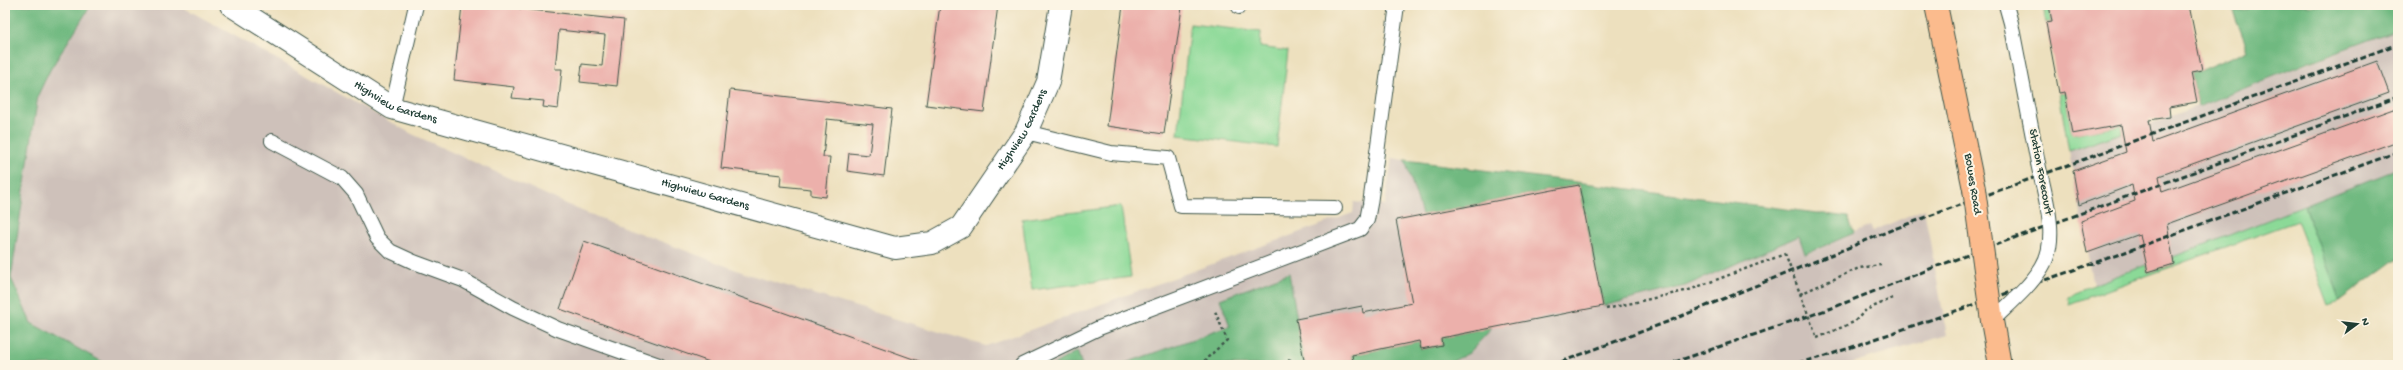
<svg xmlns="http://www.w3.org/2000/svg" width="2403" height="370" viewBox="0 0 2403 370" font-family="'Gochi Hand',sans-serif">
<rect width="100%" height="100%" fill="#fcf5e5"/>
<filter id="ink" filterUnits="userSpaceOnUse"><feTurbulence type="fractalNoise" baseFrequency=".025" numOctaves="2"/><feDisplacementMap in="SourceGraphic" scale="8" xChannelSelector="R" yChannelSelector="G"/><feConvolveMatrix kernelMatrix="1 2 1 2 8 2 1 2 1" color-interpolation-filters="sRGB"/></filter>
<filter id="wash" filterUnits="userSpaceOnUse"><feTurbulence type="fractalNoise" baseFrequency=".012" numOctaves="4" result="noise"/><feDisplacementMap in="SourceGraphic" scale="16" xChannelSelector="R" yChannelSelector="G"/><feGaussianBlur stdDeviation="0.9" result="paint"/><feColorMatrix in="noise" values="0 0 0 0 0 0 0 0 0 0 0 0 0 0 0 0 0 1.4 0 .05"/><feComposite in="paint" operator="in"/></filter>
<g filter="url(#wash)">
<rect width="100%" height="100%" fill="#ede0be"/>
<!-- industrial -->
<g fill="#cec1ba">
<polygon points="91,5 179,5 412,134 584,212 747,274 986,346 1353,213 1354,202 1385,205 1392,158 1405,160 1422,215 1579,185 1603,306 1685,286 1799,236 1806,254 1870,226 1873,231 1924,209 1947,335 1844,365 108,365 31,323 11,277 38,95 50,70"/>
<polygon points="2398,29 2398,169 2174,257 2174,264 2148,272 2146,265 2093,286 2069,151 2122,133 2121,125 2149,120 2150,124"/>
</g>
<!-- green -->
<g fill="#8bd997" stroke="#558b66">
<polygon points="2043,5 2049,5 2052,22 2046,23"/>
<polygon points="1190,24 1261,32 1260,47 1288,51 1277,147 1178,135"/>
<polygon points="2065,92 2072,134 2121,125 2122,133 2069,151 2059,93"/>
<polygon points="1121,206 1131,277 1032,290 1022,219"/>
<polygon points="2304,206 2340,301 2329,305 2297,221 2069,304 2068,297 2077,291 2146,265 2148,272 2174,264 2173,257"/>
</g>
<!-- forest -->
<g fill="#70b980" stroke="#487b5a">
<polygon points="5,5 91,5 50,70 38,95 11,278 31,323 108,365 5,365"/>
<polygon points="2247,5 2398,5 2398,29 2304,64 2198,107 2191,72 2202,70 2248,50 2233,11 2248,9"/>
<polygon points="1405,160 1848,217 1854,233 1805,254 1799,236 1685,286 1603,306 1579,185 1422,215"/>
<polygon points="2398,169 2398,258 2340,301 2304,206"/>
<polygon points="1289,273 1305,365 1120,365 1230,326 1220,299"/>
<polygon points="1492,328 1469,353 1445,365 1325,365 1353,360 1352,355 1419,341 1421,349 1442,345 1441,338"/>
<polygon points="1077,351 1082,365 1053,365"/>
</g>
<g id="blocks">
<!-- building -->
<g fill="#ecb0ab">
<polygon points="462,5 486,5 624,20 617,86 580,82 582,64 602,66 605,35 559,30 555,69 562,69 558,109 543,107 544,101 512,98 514,87 454,80"/>
<polygon points="940,5 998,5 984,112 926,105"/>
<polygon points="1123,5 1182,7 1164,134 1107,126"/>
<polygon points="2049,5 2189,5 2202,70 2191,72 2197,102 2169,107 2170,117 2149,120 2153,142 2377,61 2389,93 2159,176 2162,192 2396,108 2398,114 2398,141 2167,224 2174,264 2148,272 2140,234 2087,253 2081,221 2135,201 2132,185 2079,205 2073,171 2126,152 2121,125 2072,134 2065,92 2059,93 2046,23 2052,22"/>
<polygon points="730,90 892,109 884,176 847,171 849,153 869,155 873,124 827,119 823,157 830,157 826,197 811,195 811,189 780,186 781,175 721,168"/>
<polygon points="1579,185 1603,306 1441,338 1442,345 1421,349 1419,341 1352,355 1353,360 1325,365 1305,365 1296,319 1362,306 1363,313 1412,303 1396,220"/>
<polygon points="584,241 930,365 718,365 560,309"/>
</g>
</g>
</g>
<g filter="url(#ink)">
<use href="#blocks" fill-opacity="0" stroke="#3e5549" stroke-width="1"/>
<g fill="none" stroke-linecap="round" stroke-linejoin="round">
<defs>
<g id="lane">
<polyline points="1238,5 1239,7"/>
<polyline points="2006,5 2011,23 2038,163"/>
<polyline points="392,108 416,5"/>
<polyline points="1026,132 1111,153 1168,158 1181,206 1335,208"/>
<polyline points="272,141 342,178 356,194 377,238 390,251 414,262 463,280 513,308 558,329 659,365"/>
<polyline points="1022,365 1099,328 1360,229 1367,220 1370,204 1397,5"/>
</g>
<g id="street">
<path id="s1" d="M231,5L392,108L895,248L932,243L961,227L1026,132L1048,82L1061,5"/>
</g>
<g id="primary">
<polyline points="1936,5 1974,189"/>
<polyline points="1992,321 2000,365"/>
</g>
</defs>
<!-- lane casing -->
<use href="#lane" stroke="#3e5549" stroke-width="16"/>
<!-- street casing -->
<use href="#street" stroke="#3e5549" stroke-width="24"/>
<!-- primary casing -->
<use href="#primary" stroke="#3e5549" stroke-width="24"/>
<!-- path -->
<g stroke="#3e5549" stroke-width="2.5" stroke-dasharray="3 3" stroke-linecap="butt">
<polyline points="1800,294 1859,268 1881,265"/>
<polyline points="1606,309 1689,290 1785,254"/>
<polyline points="1817,338 1854,322 1866,310 1893,298"/>
<polyline points="1212,365 1205,360 1227,340 1215,311"/>
<polyline points="1284,365 1292,358"/>
</g>
<!-- lane -->
<use href="#lane" stroke="#fff" stroke-width="14"/>
<!-- street -->
<use href="#street" stroke="#fff" stroke-width="22"/>
<!-- primary -->
<use href="#primary" stroke="#fbbb8d" stroke-width="22"/>
<!-- rail -->
<g stroke="#1f3d34" stroke-width="3" stroke-dasharray="6 3" stroke-linecap="butt">
<polyline points="1553,365 1667,322 1894,229 2398,44"/>
<polyline points="1666,365 1832,308 1935,267 2398,97"/>
<polyline points="1789,365 1826,356 2117,255 2398,152"/>
</g>
<defs>
<path id="lane-bridge" d="M1992,321C2009,304 2029,288 2042,267C2060,238 2044,194 2038,163"/>
<polyline id="primary-bridge" points="1974,189 1992,321"/>
</defs>
<!-- lane-bridge casing -->
<use href="#lane-bridge" stroke="#3e5549" stroke-width="16" stroke-linecap="butt"/>
<!-- primary-bridge casing -->
<use href="#primary-bridge" stroke="#3e5549" stroke-width="24" stroke-linecap="butt"/>
<!-- path-bridge -->
<polyline stroke="#3e5549" stroke-width="2.5" stroke-dasharray="3 3" stroke-linecap="butt" points="1785,254 1817,338"/>
<!-- lane-bridge -->
<use href="#lane-bridge" stroke="#fff" stroke-width="14"/>
<!-- primary-bridge -->
<use href="#primary-bridge" stroke="#fbbb8d" stroke-width="22"/>
</g>
</g>
<g text-anchor="middle" dominant-baseline="central" stroke-width="4" stroke-linejoin="round" paint-order="stroke">
<!-- street labels -->
<g font-size="12" fill="#1f3d34" stroke="#fcf5e5">
<text stroke="none"><textPath href="#s1" startOffset="192">Highview Gardens</textPath></text>
<text stroke="none"><textPath href="#s1" startOffset="899">Highview Gardens</textPath></text>
<text transform="translate(2040 172) rotate(79)">Station Forecourt</text>
<text transform="translate(1972 184) rotate(81)">Bowes Road</text>
<text stroke="none"><textPath href="#s1" startOffset="516">Highview Gardens</textPath></text>
</g>
</g>
<!-- margin -->
<rect width="2403" height="370" fill="none" stroke="#fcf5e5" stroke-width="20"/>
<!-- north arrow -->
<g transform="translate(2357 324) rotate(75)" stroke="#fcf5e5" stroke-width="3" paint-order="stroke">
<path d="M0-3L7 15L0 10L-7 15Z" fill="#1f3d34"/>
<text y="-6" font-size="11" font-weight="bold" text-anchor="middle" fill="#1f3d34">N</text>
</g>
</svg>
